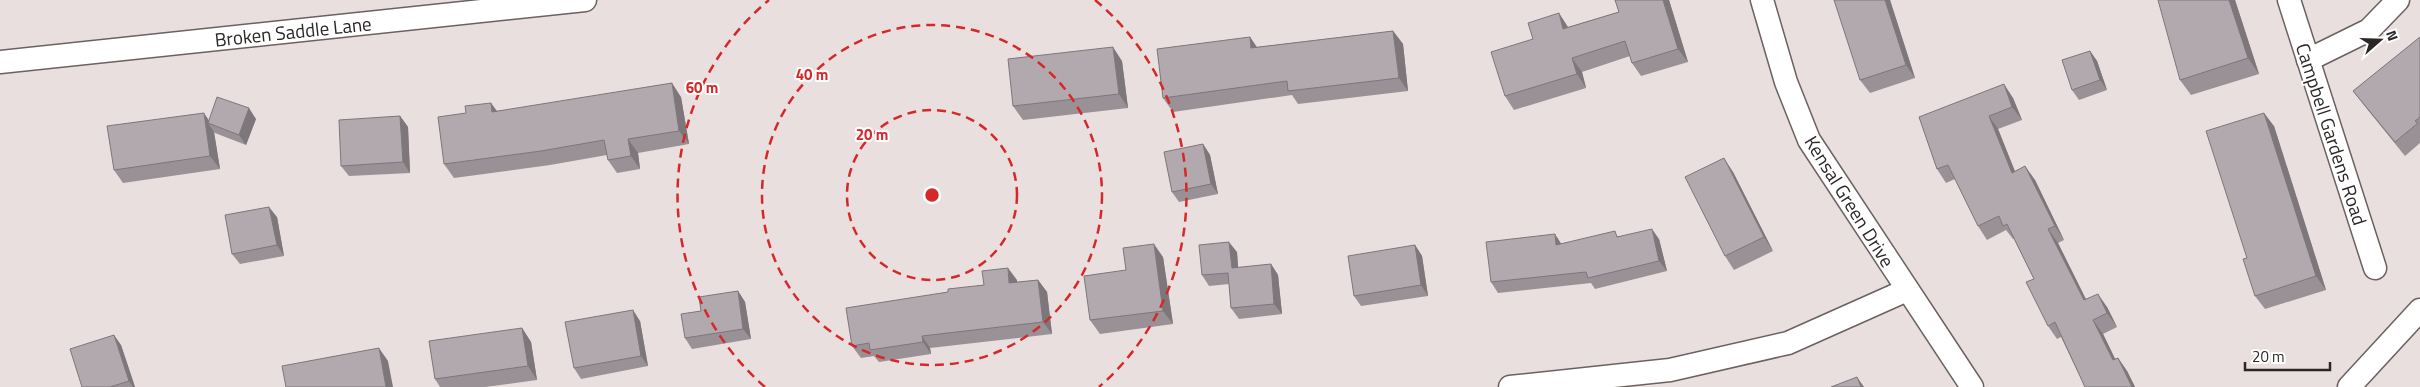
<svg xmlns="http://www.w3.org/2000/svg" width="2420" height="387" viewBox="0 0 2420 387" font-family="'Titillium Web',sans-serif">
<rect width="100%" height="100%" fill="#eadfdf"/>
<g fill="none" stroke-linecap="round" stroke-linejoin="round">
<defs>
<g id="minor">
<polyline points="1762,0 1786,82 1809,140 1972,387"/>
<polyline points="2289,0 2375,268"/>
<polyline points="2308,60 2369,30 2398,0"/>
<polyline points="0,62 585,0"/>
<polyline points="1510,387 1670,370 1788,343 1907,290"/>
<polyline points="2349,387 2420,310"/>
</g>
</defs>
<!-- minor casing -->
<use href="#minor" stroke="#6a6160" stroke-width="25"/>
<!-- minor -->
<use href="#minor" stroke="#fff" stroke-width="22"/>
</g>
<!-- wall -->
<g fill="#999196">
<polygon points="1615,0 1669,0 1688,62 1641,76 1632,63 1630,56 1582,72 1586,88 1514,110 1505,96 1533,39 1568,27 1619,12"/>
<polygon points="1890,0 1915,78 1870,93 1860,80"/>
<polygon points="2235,0 2259,74 2191,95 2180,80"/>
<polygon points="1393,31 1403,44 1408,91 1298,104 1292,95 1173,112 1163,98 1250,37 1257,47"/>
<polygon points="2420,37 2420,143 2405,156 2363,104 2353,91"/>
<polygon points="2090,51 2097,61 2107,90 2079,100 2072,90"/>
<polygon points="1122,61 1128,108 1023,120 1013,106"/>
<polygon points="681,97 689,144 638,153 640,169 617,173 608,160 607,155 550,165 454,178 444,164 466,113 491,103 497,111"/>
<polygon points="2013,98 2022,120 1998,129 2015,171 2035,180 2064,240 2058,243 2086,299 2107,307 2117,327 2103,334 2115,359 2118,358 2127,371 2135,387 2085,387 2061,337 2057,339 2048,326 2034,279 2014,239 2013,239 2006,230 1987,240 1978,226 1955,179 1946,183 1937,169 1919,117"/>
<polygon points="400,116 408,127 410,173 349,176 341,166"/>
<polygon points="256,119 246,145 215,133 214,132 220,169 123,183 114,170 209,120"/>
<polygon points="2274,126 2326,290 2265,309 2255,296 2247,258"/>
<polygon points="1203,144 1210,155 1218,194 1179,202 1172,192"/>
<polygon points="1733,172 1773,251 1734,270 1725,256"/>
<polygon points="277,217 284,256 240,264 232,254"/>
<polygon points="1619,236 1659,239 1667,271 1595,289 1591,283 1498,293 1491,282 1562,244"/>
<polygon points="1415,245 1422,256 1428,296 1361,306 1354,296"/>
<polygon points="1237,252 1238,268 1271,264 1278,275 1282,314 1239,319 1231,308 1229,284 1209,286 1202,275"/>
<polygon points="1163,257 1173,324 1100,334 1090,320 1126,270"/>
<polygon points="1017,280 1017,282 1038,280 1047,292 1052,334 930,348 931,354 879,362 874,356 861,358 852,346 984,285"/>
<polygon points="738,291 745,302 751,339 692,349 685,338 701,311"/>
<polygon points="640,321 648,366 581,379 574,368"/>
<polygon points="522,328 531,342 537,380 485,387 440,387 435,379"/>
<polygon points="121,345 135,387 82,387"/>
</g>
<!-- shaded-wall -->
<g fill="#7d767a">
<polygon points="1663,0 1669,0 1688,62 1678,49"/>
<polygon points="1885,0 1890,0 1915,78 1906,65"/>
<polygon points="2229,0 2235,0 2259,74 2248,58"/>
<polygon points="1559,13 1568,27 1563,29"/>
<polygon points="1393,31 1403,44 1408,91 1399,78"/>
<polygon points="1250,37 1259,51 1251,48"/>
<polygon points="1113,47 1122,61 1128,108 1119,94"/>
<polygon points="2090,51 2097,61 2107,90 2100,80"/>
<polygon points="1572,58 1582,72 1586,88 1577,74"/>
<polygon points="672,83 681,97 689,144 679,131"/>
<polygon points="2004,84 2013,98 2022,120 2012,107"/>
<polygon points="491,103 500,116 492,112"/>
<polygon points="249,108 256,119 246,145 239,135"/>
<polygon points="204,113 212,125 208,123 214,132 220,169 210,156"/>
<polygon points="2264,113 2274,126 2326,290 2316,276"/>
<polygon points="400,116 408,127 410,173 403,162"/>
<polygon points="1989,116 1998,129 2021,187 2012,173"/>
<polygon points="628,139 638,153 640,169 631,156"/>
<polygon points="1203,144 1210,155 1218,194 1211,184"/>
<polygon points="1724,158 1733,172 1773,251 1764,237"/>
<polygon points="2025,166 2035,180 2064,240 2055,226"/>
<polygon points="269,207 277,217 284,256 277,245"/>
<polygon points="1652,229 1659,239 1667,271 1659,261"/>
<polygon points="2048,229 2058,243 2093,314 2084,300"/>
<polygon points="1555,234 1562,245 1556,245"/>
<polygon points="1229,242 1237,252 1239,279 1232,268"/>
<polygon points="1154,244 1163,257 1173,324 1163,311"/>
<polygon points="1415,245 1422,256 1428,296 1421,285"/>
<polygon points="1271,264 1278,275 1282,314 1274,304"/>
<polygon points="1008,268 1017,280 1018,296 1009,283"/>
<polygon points="1038,280 1047,292 1052,334 1043,322"/>
<polygon points="738,291 745,302 751,339 743,329"/>
<polygon points="2098,294 2107,307 2117,327 2107,313"/>
<polygon points="633,310 640,321 648,366 641,356"/>
<polygon points="2093,320 2103,334 2122,373 2113,360"/>
<polygon points="522,328 531,342 537,380 528,366"/>
<polygon points="114,335 121,345 135,387 133,387 129,381"/>
<polygon points="922,336 930,348 931,354 923,342"/>
<polygon points="379,348 388,361 393,387 386,387"/>
<polygon points="2118,358 2127,371 2135,387 2132,387"/>
<polygon points="1857,377 1864,387 1861,387"/>
</g>
<!-- building -->
<g fill="#b2a9ae" stroke="#7d767a">
<polygon points="1615,0 1663,0 1678,49 1632,63 1625,41 1572,58 1577,74 1505,96 1491,52 1533,39 1528,23 1559,13 1563,29 1619,12"/>
<polygon points="1834,0 1885,0 1906,65 1860,80"/>
<polygon points="2158,0 2229,0 2248,58 2180,80"/>
<polygon points="1393,31 1399,78 1288,91 1287,81 1163,98 1157,49 1250,37 1251,48"/>
<polygon points="2420,37 2420,117 2415,121 2418,123 2395,142 2353,91"/>
<polygon points="1113,47 1119,94 1013,106 1008,59"/>
<polygon points="2090,51 2100,80 2072,90 2062,60"/>
<polygon points="672,83 679,131 628,139 631,156 608,160 604,140 541,151 444,164 438,117 466,113 465,106 491,103 492,112"/>
<polygon points="2004,84 2012,107 1989,116 2012,173 2025,166 2055,226 2048,229 2084,300 2098,294 2107,313 2093,320 2113,360 2118,358 2132,387 2085,387 2055,322 2048,326 2026,282 2034,279 2007,224 2003,226 1999,216 1978,226 1948,165 1937,169 1919,117"/>
<polygon points="217,97 249,108 239,135 208,123"/>
<polygon points="204,113 210,156 114,170 107,126"/>
<polygon points="2264,113 2316,276 2255,296 2243,259 2247,258 2206,131"/>
<polygon points="400,116 403,162 341,166 339,120"/>
<polygon points="1203,144 1211,184 1172,192 1164,152"/>
<polygon points="1724,158 1764,237 1725,256 1685,177"/>
<polygon points="269,207 277,245 232,254 225,215"/>
<polygon points="1652,229 1659,261 1588,278 1586,272 1491,282 1486,242 1555,234 1556,245 1615,231 1617,237"/>
<polygon points="1229,242 1232,268 1271,264 1274,304 1231,308 1228,273 1202,275 1199,245"/>
<polygon points="1154,244 1163,311 1090,320 1084,276 1126,270 1123,248"/>
<polygon points="1415,245 1421,285 1354,296 1348,256"/>
<polygon points="1008,268 1009,283 1038,280 1043,322 922,336 923,342 870,350 869,343 852,346 846,308 948,292 948,289 984,285 982,271"/>
<polygon points="738,291 743,329 685,338 681,314 701,311 699,297"/>
<polygon points="633,310 641,356 574,368 565,322"/>
<polygon points="522,328 528,366 435,379 429,341"/>
<polygon points="114,335 129,381 110,387 82,387 70,349"/>
<polygon points="379,348 386,387 286,387 282,366"/>
<polygon points="1857,377 1861,387 1831,387"/>
</g>
<!-- distance rings -->
<g fill="none" stroke="#d62828" stroke-width="2.5" stroke-dasharray="9 6">
<circle cx="932" cy="195" r="85"/>
<circle cx="932" cy="195" r="170"/>
<path d="M765 387A254 254 0 0 1 769 0M1095 0A254 254 0 0 1 1099 387"/>
</g>
<g text-anchor="middle" dominant-baseline="central" stroke-width="4" stroke-linejoin="round" paint-order="stroke">
<!-- street labels -->
<g font-size="19" fill="#2c2727" stroke="#fff">
<text transform="translate(293 31) rotate(-6)">Broken Saddle Lane</text>
<text transform="translate(2332 134) rotate(72)">Campbell Gardens Road</text>
<text transform="translate(1850 201) rotate(58)">Kensal Green Drive</text>
</g>
</g>
<circle cx="932" cy="195" r="8" fill="#d62828" stroke="#fff" stroke-width="2.5"/>
<g font-size="15" text-anchor="middle" font-weight="bold" fill="#d62828" stroke="#fff" stroke-width="4" stroke-linejoin="round" paint-order="stroke">
<text x="812" y="80">40 m</text>
<text x="702" y="93">60 m</text>
<text x="872" y="140">20 m</text>
</g>
<!-- north arrow -->
<g transform="translate(2380 40) rotate(70)" stroke="#ffffff" stroke-width="4" paint-order="stroke">
<path d="M0-4L9 19L0 12L-9 19Z" fill="#2c2727"/>
<text y="-8" font-size="14" font-weight="bold" text-anchor="middle" fill="#2c2727">N</text>
</g>
<!-- scale -->
<path d="M2245 362v8h85v-8" fill="none" stroke="#2c2727" stroke-width="2.5"/>
<text x="2252" y="362" font-size="15" fill="#2c2727" stroke="#ffffff" stroke-width="4" paint-order="stroke">20 m</text>
</svg>
